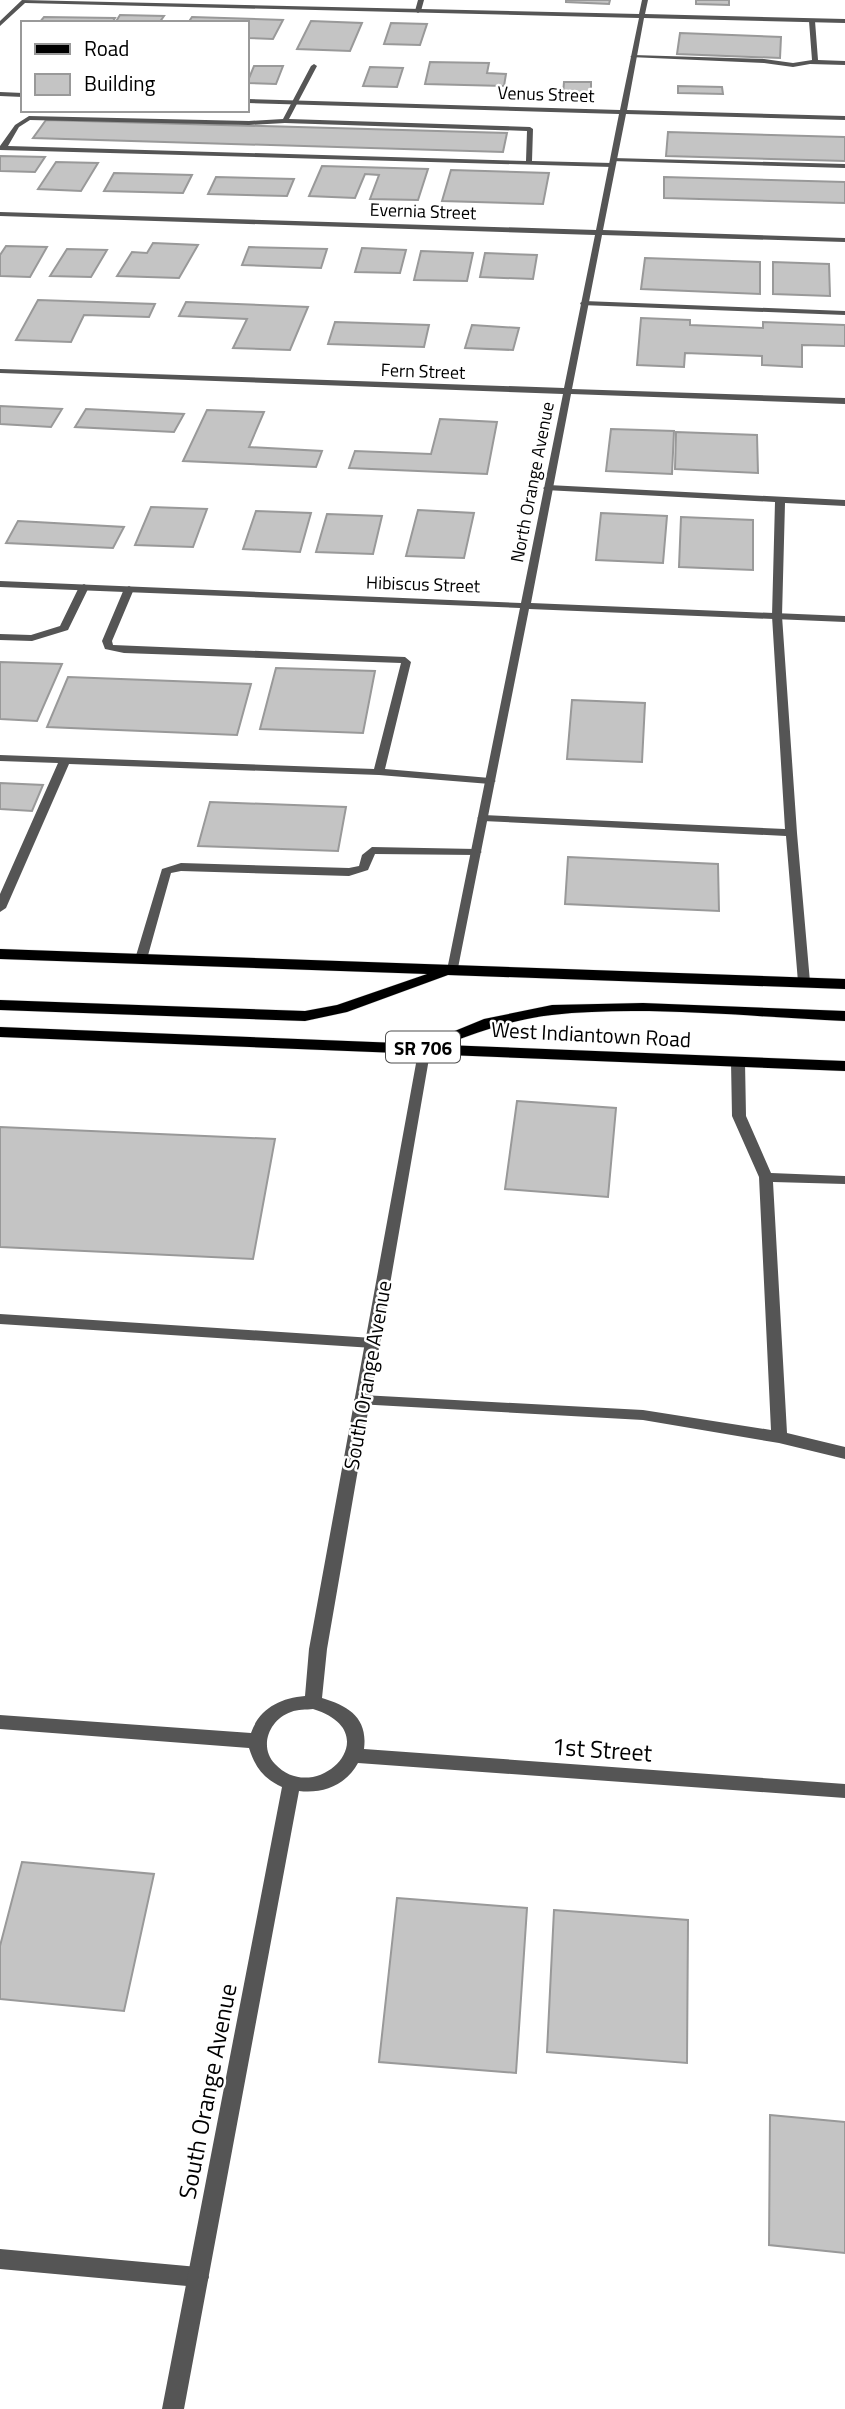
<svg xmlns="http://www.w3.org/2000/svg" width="845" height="2409" viewBox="0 0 845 2409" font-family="'Titillium Web',sans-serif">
<rect width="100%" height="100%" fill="#fff"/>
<!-- building -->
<g fill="#c4c4c4" stroke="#999" stroke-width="2">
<polygon points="566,0 610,0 609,4 566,2"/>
<polygon points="696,0 729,0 729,5 696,4"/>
<polygon points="120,15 164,16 159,23 115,23"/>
<polygon points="44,17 115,18 112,23 39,23"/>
<polygon points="192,17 283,20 273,39 247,38 247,23 188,23"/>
<polygon points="311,21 362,23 350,51 297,49"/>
<polygon points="391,23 427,24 420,45 384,44"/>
<polygon points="680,33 781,37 780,58 677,54"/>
<polygon points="430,62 489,63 487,73 506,74 504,86 425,84"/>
<polygon points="254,66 283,66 276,84 247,83"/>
<polygon points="370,67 403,68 397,87 363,86"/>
<polygon points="564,82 591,82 591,95 563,94"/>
<polygon points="678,86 722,87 723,94 678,93"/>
<polygon points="46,120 507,133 503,152 33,138"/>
<polygon points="668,132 845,137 845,161 666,156"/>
<polygon points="0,156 45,157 35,172 0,171"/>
<polygon points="56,162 98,163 81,191 38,189"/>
<polygon points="322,166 428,169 418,200 370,199 379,175 365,174 355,198 309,196"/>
<polygon points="451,170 549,173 543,204 442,201"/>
<polygon points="114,173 192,175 183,193 104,191"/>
<polygon points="216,177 294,179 287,196 208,194"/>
<polygon points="664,177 845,182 845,203 664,198"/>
<polygon points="153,243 198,245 179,278 117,276 132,252 147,253"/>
<polygon points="6,246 47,247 30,277 0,276 0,255"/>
<polygon points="249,247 327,249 321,268 242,265"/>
<polygon points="362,248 406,250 400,273 355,272"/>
<polygon points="67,249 107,250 91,277 50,276"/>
<polygon points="421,251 473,253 467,281 414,280"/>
<polygon points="485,253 537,255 533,279 480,277"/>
<polygon points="645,258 760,262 760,294 641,289"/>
<polygon points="773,262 829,264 830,296 773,294"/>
<polygon points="38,300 155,304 149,317 84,315 71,342 16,340"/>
<polygon points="186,302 308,307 290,350 233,348 247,319 179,316"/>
<polygon points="641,318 690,320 690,325 763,328 763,322 845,325 845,346 802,345 802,367 762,365 762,356 685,353 684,367 637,365"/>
<polygon points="335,322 429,325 424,347 328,344"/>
<polygon points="472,325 519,328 513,350 465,348"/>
<polygon points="0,406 62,409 51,427 0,424"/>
<polygon points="86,409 184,414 174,432 75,427"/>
<polygon points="207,410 264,412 249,447 322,451 316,467 183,461"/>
<polygon points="440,419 497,422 487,474 349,468 355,451 431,454"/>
<polygon points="611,429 674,431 672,474 606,471"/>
<polygon points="676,432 757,435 758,473 675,469"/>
<polygon points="151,507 207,509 193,547 135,545"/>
<polygon points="418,510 474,513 464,558 406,556"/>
<polygon points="256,511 311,513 300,552 243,549"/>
<polygon points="601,513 667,516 663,563 596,560"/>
<polygon points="327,514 382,516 373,554 316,552"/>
<polygon points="681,517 753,520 753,570 679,567"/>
<polygon points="18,521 124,527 113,548 6,543"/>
<polygon points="0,662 62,664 37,721 0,719"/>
<polygon points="276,668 375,671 363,733 260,729"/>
<polygon points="68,677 251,684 237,735 47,727"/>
<polygon points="572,700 645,703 642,762 567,759"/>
<polygon points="0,783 43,785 32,811 0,809"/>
<polygon points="210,802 346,807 338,851 198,846"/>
<polygon points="568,857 718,864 719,911 565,904"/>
<polygon points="517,1101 616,1108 608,1197 505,1189"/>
<polygon points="0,1127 275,1139 253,1259 0,1247"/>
<polygon points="22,1862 154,1874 124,2011 0,1999 0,1946"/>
<polygon points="397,1898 527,1908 516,2073 379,2062"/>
<polygon points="554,1910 688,1920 687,2063 547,2052"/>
<polygon points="770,2115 845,2122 845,2253 769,2245"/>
</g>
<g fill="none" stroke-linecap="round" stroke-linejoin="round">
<defs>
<g id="primary">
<polygon points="0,949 845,979 845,989 448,975 347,1012 305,1021 0,1010 0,1000 305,1011 337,1005 427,974 0,959"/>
<path d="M643,1003L845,1011V1021C752,1017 644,1005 552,1015C515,1019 480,1031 445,1045L845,1061V1071L0,1037V1027L423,1044L484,1019L552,1005Z"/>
</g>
</defs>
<!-- primary casing -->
<use href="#primary" stroke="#dbdbdb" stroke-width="1"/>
<!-- lane -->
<g fill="#555" fill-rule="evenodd">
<polygon points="418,0 424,0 421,11 418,13 415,11"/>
<polygon points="812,19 815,21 818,60 845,61 845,65 810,64 793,67 764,63 630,57 633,55 764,59 793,63 812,60 809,21"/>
<path d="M314,64L317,66L289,119L530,127L533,129L532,161L612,163L615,165L612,167L0,150V146L15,125L29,116L249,121L283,119L311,66ZM30,120L249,125L285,123L527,131L526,161L8,146L19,127Z"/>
<polygon points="613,158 845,164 845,168 611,161"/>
<polygon points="584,301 845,311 845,315 581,305 580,303"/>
<polygon points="548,485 845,500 845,506 785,503 782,616 797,833 810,982 808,985 800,985 798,982 786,836 483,821 477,818 483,815 785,829 772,616 775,502 545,490 543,488"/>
<polygon points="84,584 89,587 68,630 32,641 0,640 0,634 31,635 60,626 79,587"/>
<polygon points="129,586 134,589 112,641 113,645 405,657 411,662 385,769 490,778 496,781 490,784 379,775 69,764 6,908 0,912 0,894 58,763 0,761 0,755 374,769 401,663 124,653 105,649 102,641 124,589"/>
<polygon points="372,847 476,849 482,852 476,855 375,854 368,870 349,876 181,871 171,873 147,959 141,963 135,959 162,869 181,863 349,868 359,866 362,855"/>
<polygon points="738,1058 745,1062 746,1116 771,1173 845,1176 845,1184 773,1182 787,1433 845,1447 845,1459 779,1443 643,1420 357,1404 354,1400 357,1396 362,1395 643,1410 771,1430 759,1177 732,1116 731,1062"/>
<polygon points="0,1314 373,1338 378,1339 380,1343 378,1347 373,1348 0,1324"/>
<polygon points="0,2249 198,2267 206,2270 209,2277 206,2284 198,2287 0,2269"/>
</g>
<!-- street -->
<g fill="#555" fill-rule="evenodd">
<polygon points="22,0 639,14 642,0 648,0 645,14 845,19 845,23 644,18 627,110 845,116 845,120 626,114 603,230 845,238 845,242 602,235 572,389 845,398 845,404 571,394 531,603 845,616 845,622 529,609 457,973 453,974 447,970 520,608 0,587 0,581 521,603 563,394 0,373 0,369 564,388 595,235 0,216 0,212 596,230 619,114 247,103 247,99 620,110 639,18 25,3 0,26 0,21"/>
<polygon points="0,92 23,93 23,97 0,96"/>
<path d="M425,1043L431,1047L327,1649L322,1698C349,1706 368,1718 364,1749L845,1784V1798L358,1763C346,1785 323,1794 299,1791L184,2409H162L282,1787C264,1779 255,1767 249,1748L0,1729V1715L251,1733C259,1709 280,1698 305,1696L309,1649L419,1047ZM313,1709C391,1733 316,1808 275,1764C258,1746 270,1719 291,1712C298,1709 306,1710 313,1709Z"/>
</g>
<!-- primary -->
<use href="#primary" fill="#000" fill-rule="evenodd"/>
</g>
<g text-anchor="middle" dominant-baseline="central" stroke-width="5" stroke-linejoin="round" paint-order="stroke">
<!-- far-street labels -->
<g font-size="18" fill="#000" stroke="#fff">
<text transform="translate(546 94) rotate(2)">Venus Street</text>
<text transform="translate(423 211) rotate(2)">Evernia Street</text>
<text transform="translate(423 371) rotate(2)">Fern Street</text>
<text transform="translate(532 482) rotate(-79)">North Orange Avenue</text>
<text transform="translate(423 584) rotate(2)">Hibiscus Street</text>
</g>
<!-- shield labels -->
<rect fill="#fff" stroke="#4c4c4c" stroke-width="2" x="386" y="1031.5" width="74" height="31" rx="5"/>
<g font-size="19" font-weight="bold" fill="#000">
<text x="423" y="1047">SR 706</text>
</g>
<!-- street labels -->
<g font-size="21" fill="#000" stroke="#fff">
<text transform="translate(591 1034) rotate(3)">West Indiantown Road</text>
<text transform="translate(367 1375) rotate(-80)">South Orange Avenue</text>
</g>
<!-- near-street labels -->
<g font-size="24" fill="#000" stroke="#fff">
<text transform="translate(602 1749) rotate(4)">1st Street</text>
<text transform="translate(207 2091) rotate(-79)">South Orange Avenue</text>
</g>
</g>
<!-- legend -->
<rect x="21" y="21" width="228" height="91" fill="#ffffff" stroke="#999999" stroke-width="2"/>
<rect x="35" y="44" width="35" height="10" fill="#000000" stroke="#999999" stroke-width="2"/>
<text x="84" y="56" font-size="21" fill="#000000">Road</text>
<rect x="35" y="74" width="35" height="21" fill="#c4c4c4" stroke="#999999" stroke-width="2"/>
<text x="84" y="91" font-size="21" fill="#000000">Building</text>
</svg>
